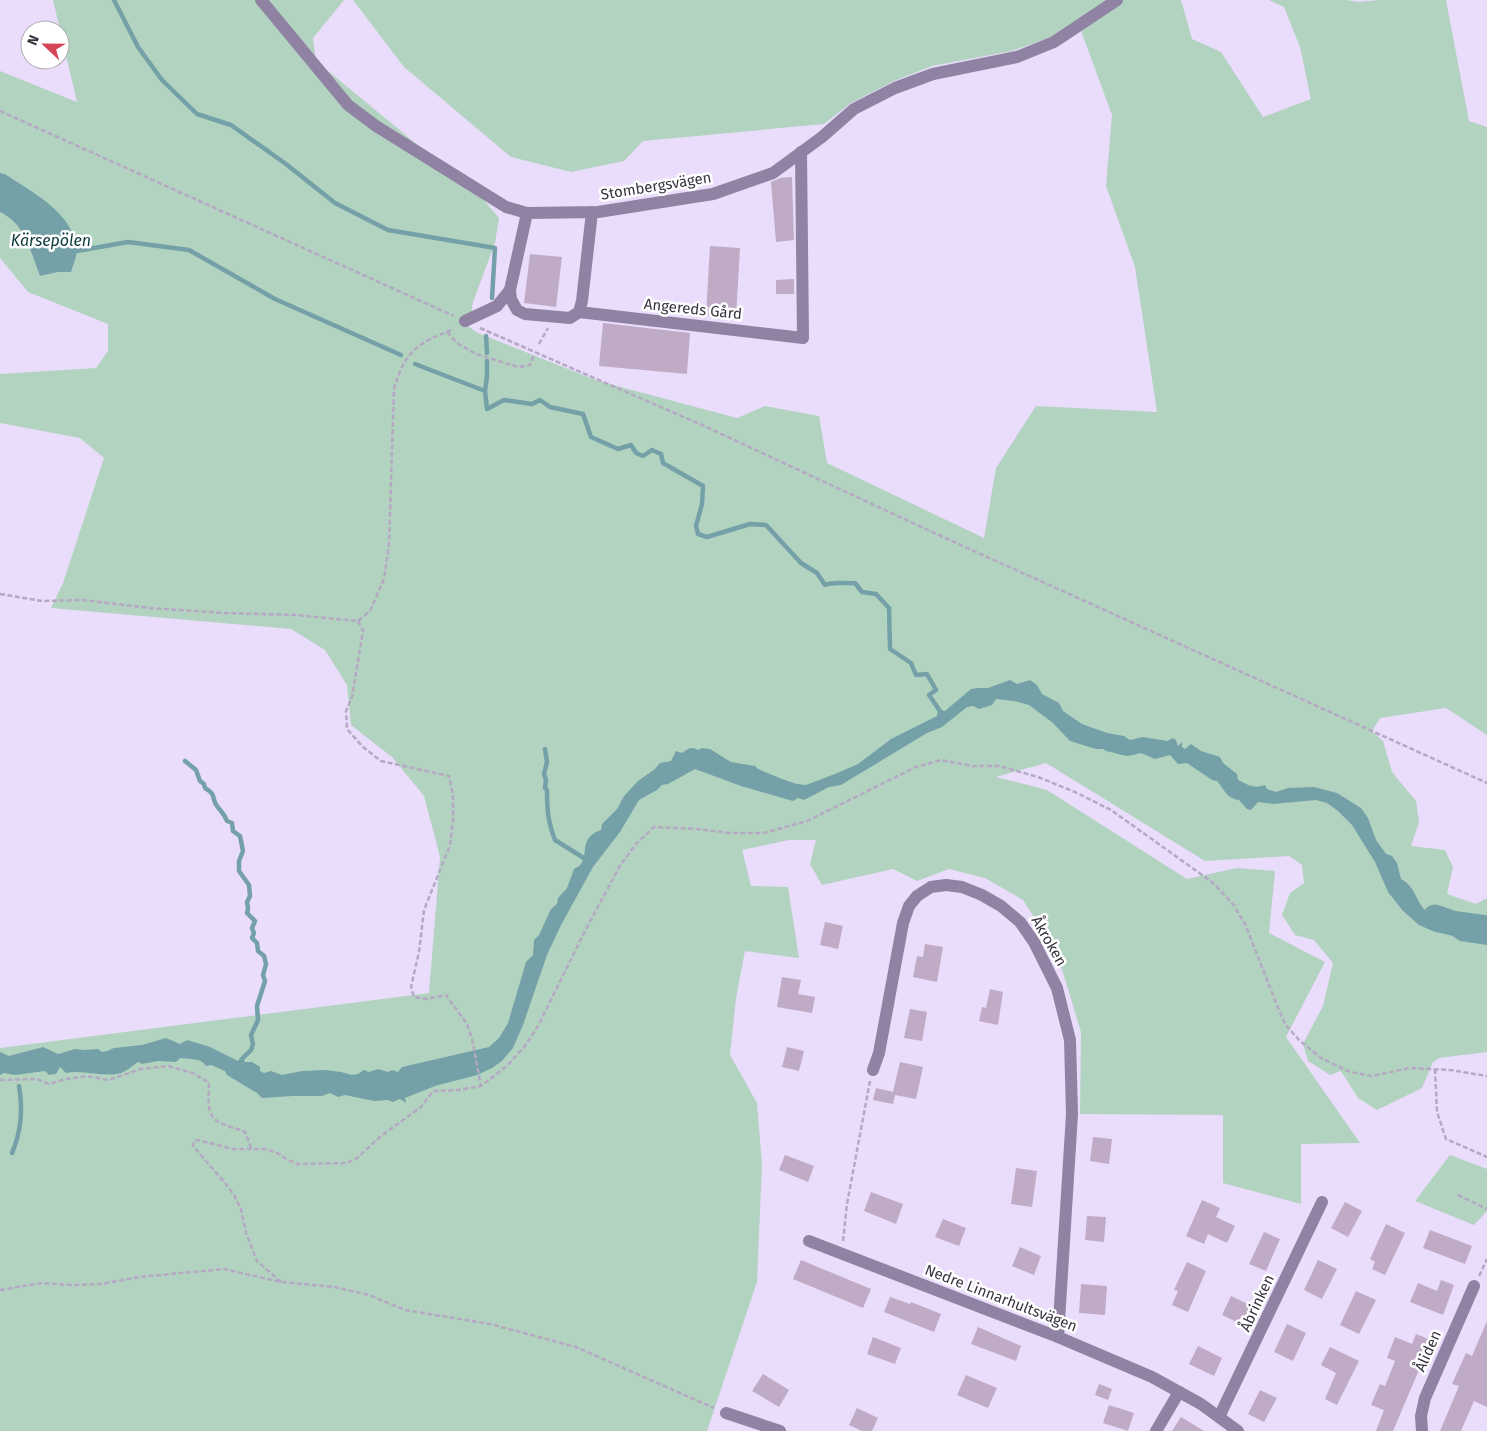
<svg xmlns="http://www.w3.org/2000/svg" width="1487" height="1431" viewBox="0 0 1487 1431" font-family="'Fira Sans',sans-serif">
<rect width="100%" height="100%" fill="#eadcfb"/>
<!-- green -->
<g fill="#b3d3c1">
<path d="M53,0H344L313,38L316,61L483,199L499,218L495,243L473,302L469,327L478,333L598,381L737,418L765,406L819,416L827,463L984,538L996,468L1036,406L1157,412L1135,267L1106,186L1112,115L1077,20L1051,37L1012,51L932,66L894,81L851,103L824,124L643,141L624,161L571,172L511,157L404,67L353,0H1181L1192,39L1221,52L1263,117L1311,99L1300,47L1284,7L1269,0H1347L1357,2L1380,0H1446L1469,121L1487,127V735L1446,708L1380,718L1372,731L1383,741L1392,772L1416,801L1419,822L1411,846L1445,850L1453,867L1447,894L1476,904L1487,898V1052L1439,1058L1433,1062L1422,1088L1377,1110L1358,1098L1341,1071L1330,1075L1308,1061L1303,1044L1323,1006L1333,963L1314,940L1295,935L1282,915L1290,893L1304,883L1302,865L1289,856L1205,861L1046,763L996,777L1047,790L1187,879L1237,868L1275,871L1269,933L1325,962L1286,1037L1360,1143L1301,1144V1204L1223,1183V1115L1080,1114L1081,1032L1057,953L1023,900L985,878L949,869L917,881L893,869L822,885L810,864L816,840H789L742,850L751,886L788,887L799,958L745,951L736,998L730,1055L757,1103L762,1164L757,1282L707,1431H0V1048L429,993L440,857L424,796L392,757L351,725L347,685L325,650L291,629L51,608L63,583L104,458L80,438L0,423V374L96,368L108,351V324L28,292L0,258V212C26,225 30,251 40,276L58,272H71L21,185L5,174L0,173V71L77,102Z"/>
<polygon points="1450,1155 1487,1169 1487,1211 1474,1225 1415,1201"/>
</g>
<!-- water -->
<g fill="#74a1a7">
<path d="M0,173L5,174C33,193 73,212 77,250C77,256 73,265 71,272H58L40,276C30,251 26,225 0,212Z"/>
<path d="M1010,680L1017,684L1030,680L1037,685L1042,694L1059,703L1063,711L1082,724L1107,733L1124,736L1130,740L1143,737L1167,741L1173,738L1176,740L1178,746L1182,742V747L1185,749L1191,744L1201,751L1220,757L1223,763L1237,774L1238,780C1249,785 1253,789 1265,785L1267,789L1276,792L1288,788L1314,787L1337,793L1361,808L1368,818L1376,840L1386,854L1392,856L1397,863L1401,879C1421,889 1415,917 1443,917L1478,930L1484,924L1487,926V945L1460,941L1451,935L1435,932L1419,925L1403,911L1388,892L1375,862L1352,825L1338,811L1327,803L1316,800L1273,804L1258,802L1251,810L1247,809L1239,800C1227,799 1224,789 1217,781L1212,780L1187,763L1178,764L1170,755L1155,759L1141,753C1130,756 1126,757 1115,753C1109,751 1108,753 1103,749H1096L1070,741L1053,723L1029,705L1014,701L996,699L992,705L979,709L973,706L967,707L942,727L927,733L841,785L829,787L804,800L798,798L793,801L741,786L695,769L668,784L662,785L657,790L639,800L620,832L593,867L561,925L547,955L523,1025L513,1048L502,1061L492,1068L477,1075L435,1086L405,1098L406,1103L400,1099L393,1102L388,1100L374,1101L345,1095L338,1097L330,1093L322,1096H293L262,1098L257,1093L227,1075L225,1071L211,1065L206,1066C200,1057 190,1060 180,1058L176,1062L158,1061L142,1064L138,1062C133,1065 127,1071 121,1073C103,1078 84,1069 66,1073L60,1067L56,1074L49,1075L45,1071L15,1075L4,1073L0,1075V1052L9,1056L43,1047L58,1054L75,1049L84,1050L98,1049L102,1052L107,1051L114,1048L142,1045L166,1038L180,1044L187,1040L210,1047L238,1061L244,1054L246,1055L243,1058L245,1062H252L260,1067V1071L264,1073L271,1071L282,1075L302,1071L326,1070L341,1072L352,1075L358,1074L364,1070L369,1072L378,1069L388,1072L392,1070L398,1072L402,1067L489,1047L499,1038L508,1023L526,962L533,955L534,940L539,935L551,909L557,904L558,898L567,888L574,869C594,861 574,839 601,830L602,824L617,809L624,796L638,781L655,769L660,763L671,761L676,751L682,753C688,749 691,746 698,750L702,748L710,749L731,762L755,766L758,769L782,779L797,784L806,785L835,774L858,764L891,739L937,716L938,710L945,711L971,689L978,688H988Z"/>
</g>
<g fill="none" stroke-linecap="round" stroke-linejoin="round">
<!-- stream -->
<g stroke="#74a1a7" stroke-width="4.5">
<polyline points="114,0 138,47 162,80 197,114 231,125 286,164 335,203 388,230 495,248 492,298"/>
<polyline points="77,251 128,242 189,250 275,299 401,355"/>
<polyline points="486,336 487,353"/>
<path d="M415,364L485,391L487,409L504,400L532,404L540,400L550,407L583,414L591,437L618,449L631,445L636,453L643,456L652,450L661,454L663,463L703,486L702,504L696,526L698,534L707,537L750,524L766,525L801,563L817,573L825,585C834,581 844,584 855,583L862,592L876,594L889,608L890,649L911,663L916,675L927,674L936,690L929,695L942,714"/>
<polyline points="485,391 487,376 487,361"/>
<path d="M545,749L547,762L544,774L546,780L545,788L547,790C547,810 548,822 555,840L587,860"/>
<path d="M185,761L196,770L200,781L204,784L205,788C217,795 211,798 217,806C221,812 224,813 227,821L232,823L233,831L240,836L243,851L239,861V871L249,885L250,896L247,902L248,909L247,913L255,921L252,928L254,933L252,938L257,943L258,951L264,956L266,964L263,975L265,981L257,1006L258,1020L251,1035L253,1044L251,1050L242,1059"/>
<path d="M12,1153C21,1132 23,1109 19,1086"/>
</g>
<!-- river -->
<polyline stroke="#74a1a7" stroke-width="25" points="1435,917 1452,923 1487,928"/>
</g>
<!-- building -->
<g fill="#c0abc6">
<polygon points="792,177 794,240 776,242 771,182 780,178"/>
<polygon points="710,246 740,248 736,317 706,315"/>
<polygon points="530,254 562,257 556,307 524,303"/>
<polygon points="794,279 794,294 776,294 776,280"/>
<polygon points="603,323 690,333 687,374 599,366"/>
<polygon points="825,922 843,926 838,949 820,945"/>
<polygon points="925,944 943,947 937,982 913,977 917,956 923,957"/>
<polygon points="782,977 801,980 798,994 815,997 812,1013 777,1007"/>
<polygon points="990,989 1003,992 998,1025 979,1021 982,1007 986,1008"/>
<polygon points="910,1009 927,1012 922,1041 904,1038"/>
<polygon points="787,1047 804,1051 799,1071 782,1067"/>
<polygon points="900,1062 923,1067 916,1099 895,1095 893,1104 873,1100 876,1088 893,1092"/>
<polygon points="1093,1137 1112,1139 1109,1164 1090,1161"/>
<polygon points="785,1155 814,1166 808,1182 779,1170"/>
<polygon points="1016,1168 1037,1171 1032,1207 1011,1204"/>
<polygon points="871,1192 903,1204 896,1224 864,1211"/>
<polygon points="1202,1200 1220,1208 1216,1217 1235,1226 1227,1243 1208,1234 1204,1244 1186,1236"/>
<polygon points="1345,1202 1362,1211 1348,1237 1331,1228"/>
<polygon points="1087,1216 1106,1217 1104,1242 1085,1240"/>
<polygon points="943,1219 966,1228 959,1246 935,1237"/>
<polygon points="1386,1224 1405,1233 1385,1275 1372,1269 1375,1262 1370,1259"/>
<polygon points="1430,1230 1472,1246 1465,1264 1423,1248"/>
<polygon points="1264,1232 1280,1239 1266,1271 1249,1264"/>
<polygon points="1020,1247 1041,1256 1034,1275 1012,1266"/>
<polygon points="801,1260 871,1289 863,1308 793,1279"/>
<polygon points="1318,1260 1337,1269 1322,1299 1304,1290"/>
<polygon points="1187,1262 1206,1271 1188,1312 1172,1305 1178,1291 1174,1290"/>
<polygon points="1441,1280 1454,1285 1443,1315 1410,1302 1418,1283 1437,1291"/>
<polygon points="1081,1284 1107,1286 1105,1315 1079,1313"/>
<polygon points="1356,1291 1376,1300 1359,1334 1340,1325"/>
<polygon points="1231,1296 1252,1306 1243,1325 1222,1315"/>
<polygon points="890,1297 910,1304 911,1302 941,1314 934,1332 884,1312"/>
<polygon points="1487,1321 1487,1407 1474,1401 1461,1431 1440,1431 1459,1386 1452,1384 1466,1353 1472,1356"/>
<polygon points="1287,1324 1306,1333 1293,1361 1274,1352"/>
<polygon points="978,1327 1021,1346 1016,1361 971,1344"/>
<polygon points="1416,1334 1431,1340 1419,1370 1393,1431 1376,1431 1384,1410 1371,1405 1380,1384 1385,1386 1395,1361 1387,1358 1395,1337 1412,1344"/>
<polygon points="873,1337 901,1348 895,1364 867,1354"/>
<polygon points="1198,1346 1222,1358 1214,1376 1189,1364"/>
<polygon points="1330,1347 1359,1361 1337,1405 1325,1399 1336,1373 1321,1365"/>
<polygon points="763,1374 789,1390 779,1407 752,1391"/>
<polygon points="966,1375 997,1388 988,1408 957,1395"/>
<polygon points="1099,1384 1112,1389 1108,1400 1095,1395"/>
<polygon points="1260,1390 1277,1398 1264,1422 1248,1414"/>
<polygon points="1109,1405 1134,1413 1128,1431 1103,1423"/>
<polygon points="857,1408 878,1418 872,1431 862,1431 849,1425"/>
<polygon points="1181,1417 1204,1431 1172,1431"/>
</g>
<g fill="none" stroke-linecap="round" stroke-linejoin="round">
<!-- path -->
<g stroke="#b4a9c2" stroke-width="2.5" stroke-dasharray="5 2.5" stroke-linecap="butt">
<polyline points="0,111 454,316"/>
<polyline points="480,328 702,425 932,532 1487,783"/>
<polyline points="447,332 457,343 476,354 518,367 530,365 534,355"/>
<polyline points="539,344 548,328"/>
<path d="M0,594L42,601L83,600L150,608L223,613L295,615L358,621L370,611L384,579L389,545L394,389C405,350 418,343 454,329"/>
<polyline points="358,621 363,631 352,697 346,711 347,729 363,747 381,761 449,776 453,795 453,820 450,845 424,910 419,952 411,987 414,997 427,999 446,995 467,1024 472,1039 481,1086"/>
<polyline points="1435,1069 1437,1112 1446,1139 1487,1157"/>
<path d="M0,1080L37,1079L49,1084L66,1079L87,1076L108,1080L141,1069L168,1066L193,1073L209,1083C209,1096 205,1115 219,1122C227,1127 236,1128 245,1132L252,1150"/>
<polyline points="1458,1195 1487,1209"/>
<polyline points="843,1241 847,1204 870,1081"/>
<polyline points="1479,1276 1487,1259"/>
<polyline points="281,1282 257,1261 246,1233 241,1209 234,1195 225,1183 193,1146 194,1141 198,1140 233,1149 267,1149 279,1154 288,1160 298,1164 347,1163 357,1158 381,1136 421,1107 433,1091 459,1090 481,1086 507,1066 525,1046 538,1026 586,929 621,864 636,844 654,827 697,829 730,833 764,833 807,821 916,767 941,760 972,766 999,766 1038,777 1075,792 1111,810 1212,882 1233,904 1245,924 1275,1000 1285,1024 1299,1040 1321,1058 1350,1072 1372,1076 1410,1068 1450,1070 1487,1076"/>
<polyline points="0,1290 42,1283 71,1285 101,1284 139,1277 224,1269 281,1282 334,1287 369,1295 405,1310 490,1324 576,1347 714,1408"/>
</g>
<!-- minor -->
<g stroke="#8f82a2" stroke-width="12">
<polyline points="261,0 348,105 376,126 506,207 527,213 598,212 713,194 773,173 822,137 854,109 895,88 933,74 1017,57 1054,42 1117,0"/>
<polyline points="527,213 510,290 511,299 517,310 525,314 570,318 579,312 582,301 592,212"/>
<polyline points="579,312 803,338 801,152"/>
<polyline points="465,321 497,306 510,290"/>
<polyline points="873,1070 879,1053 903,923 909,906 917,896 931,887 946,885 962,887 982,895 1001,906 1020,922 1034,942 1057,988 1070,1040 1072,1114 1058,1337"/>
<polyline points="809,1241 1058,1337 1152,1377 1201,1404 1238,1431"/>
<polyline points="726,1413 780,1431"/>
<polyline points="1219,1417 1322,1202"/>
<polyline points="1156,1431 1179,1392"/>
<polyline points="1422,1431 1421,1416 1425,1398 1474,1286"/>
</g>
</g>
<g text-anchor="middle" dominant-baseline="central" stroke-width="5" stroke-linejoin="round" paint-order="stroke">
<!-- street labels -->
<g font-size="15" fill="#393440" stroke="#fff">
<text transform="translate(656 186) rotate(-9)">Stombergsvägen</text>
<text transform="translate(693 309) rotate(6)">Angereds Gård</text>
<text transform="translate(1049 941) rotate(60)">Åkroken</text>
<text transform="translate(1001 1298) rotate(21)">Nedre Linnarhultsvägen</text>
<text transform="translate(1257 1303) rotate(-65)">Åbrinken</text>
<text transform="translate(1428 1351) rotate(-66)">Åliden</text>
</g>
<!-- water labels -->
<g font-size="16" font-style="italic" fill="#0b383d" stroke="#fff">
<text x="51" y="240">Kärsepölen</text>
</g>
</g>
<!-- north arrow -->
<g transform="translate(45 45) rotate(292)"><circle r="24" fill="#ffffff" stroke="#b0aeb3"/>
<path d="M0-4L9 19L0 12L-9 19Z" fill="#d64556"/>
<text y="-8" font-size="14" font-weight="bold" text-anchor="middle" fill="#393440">N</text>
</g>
</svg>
